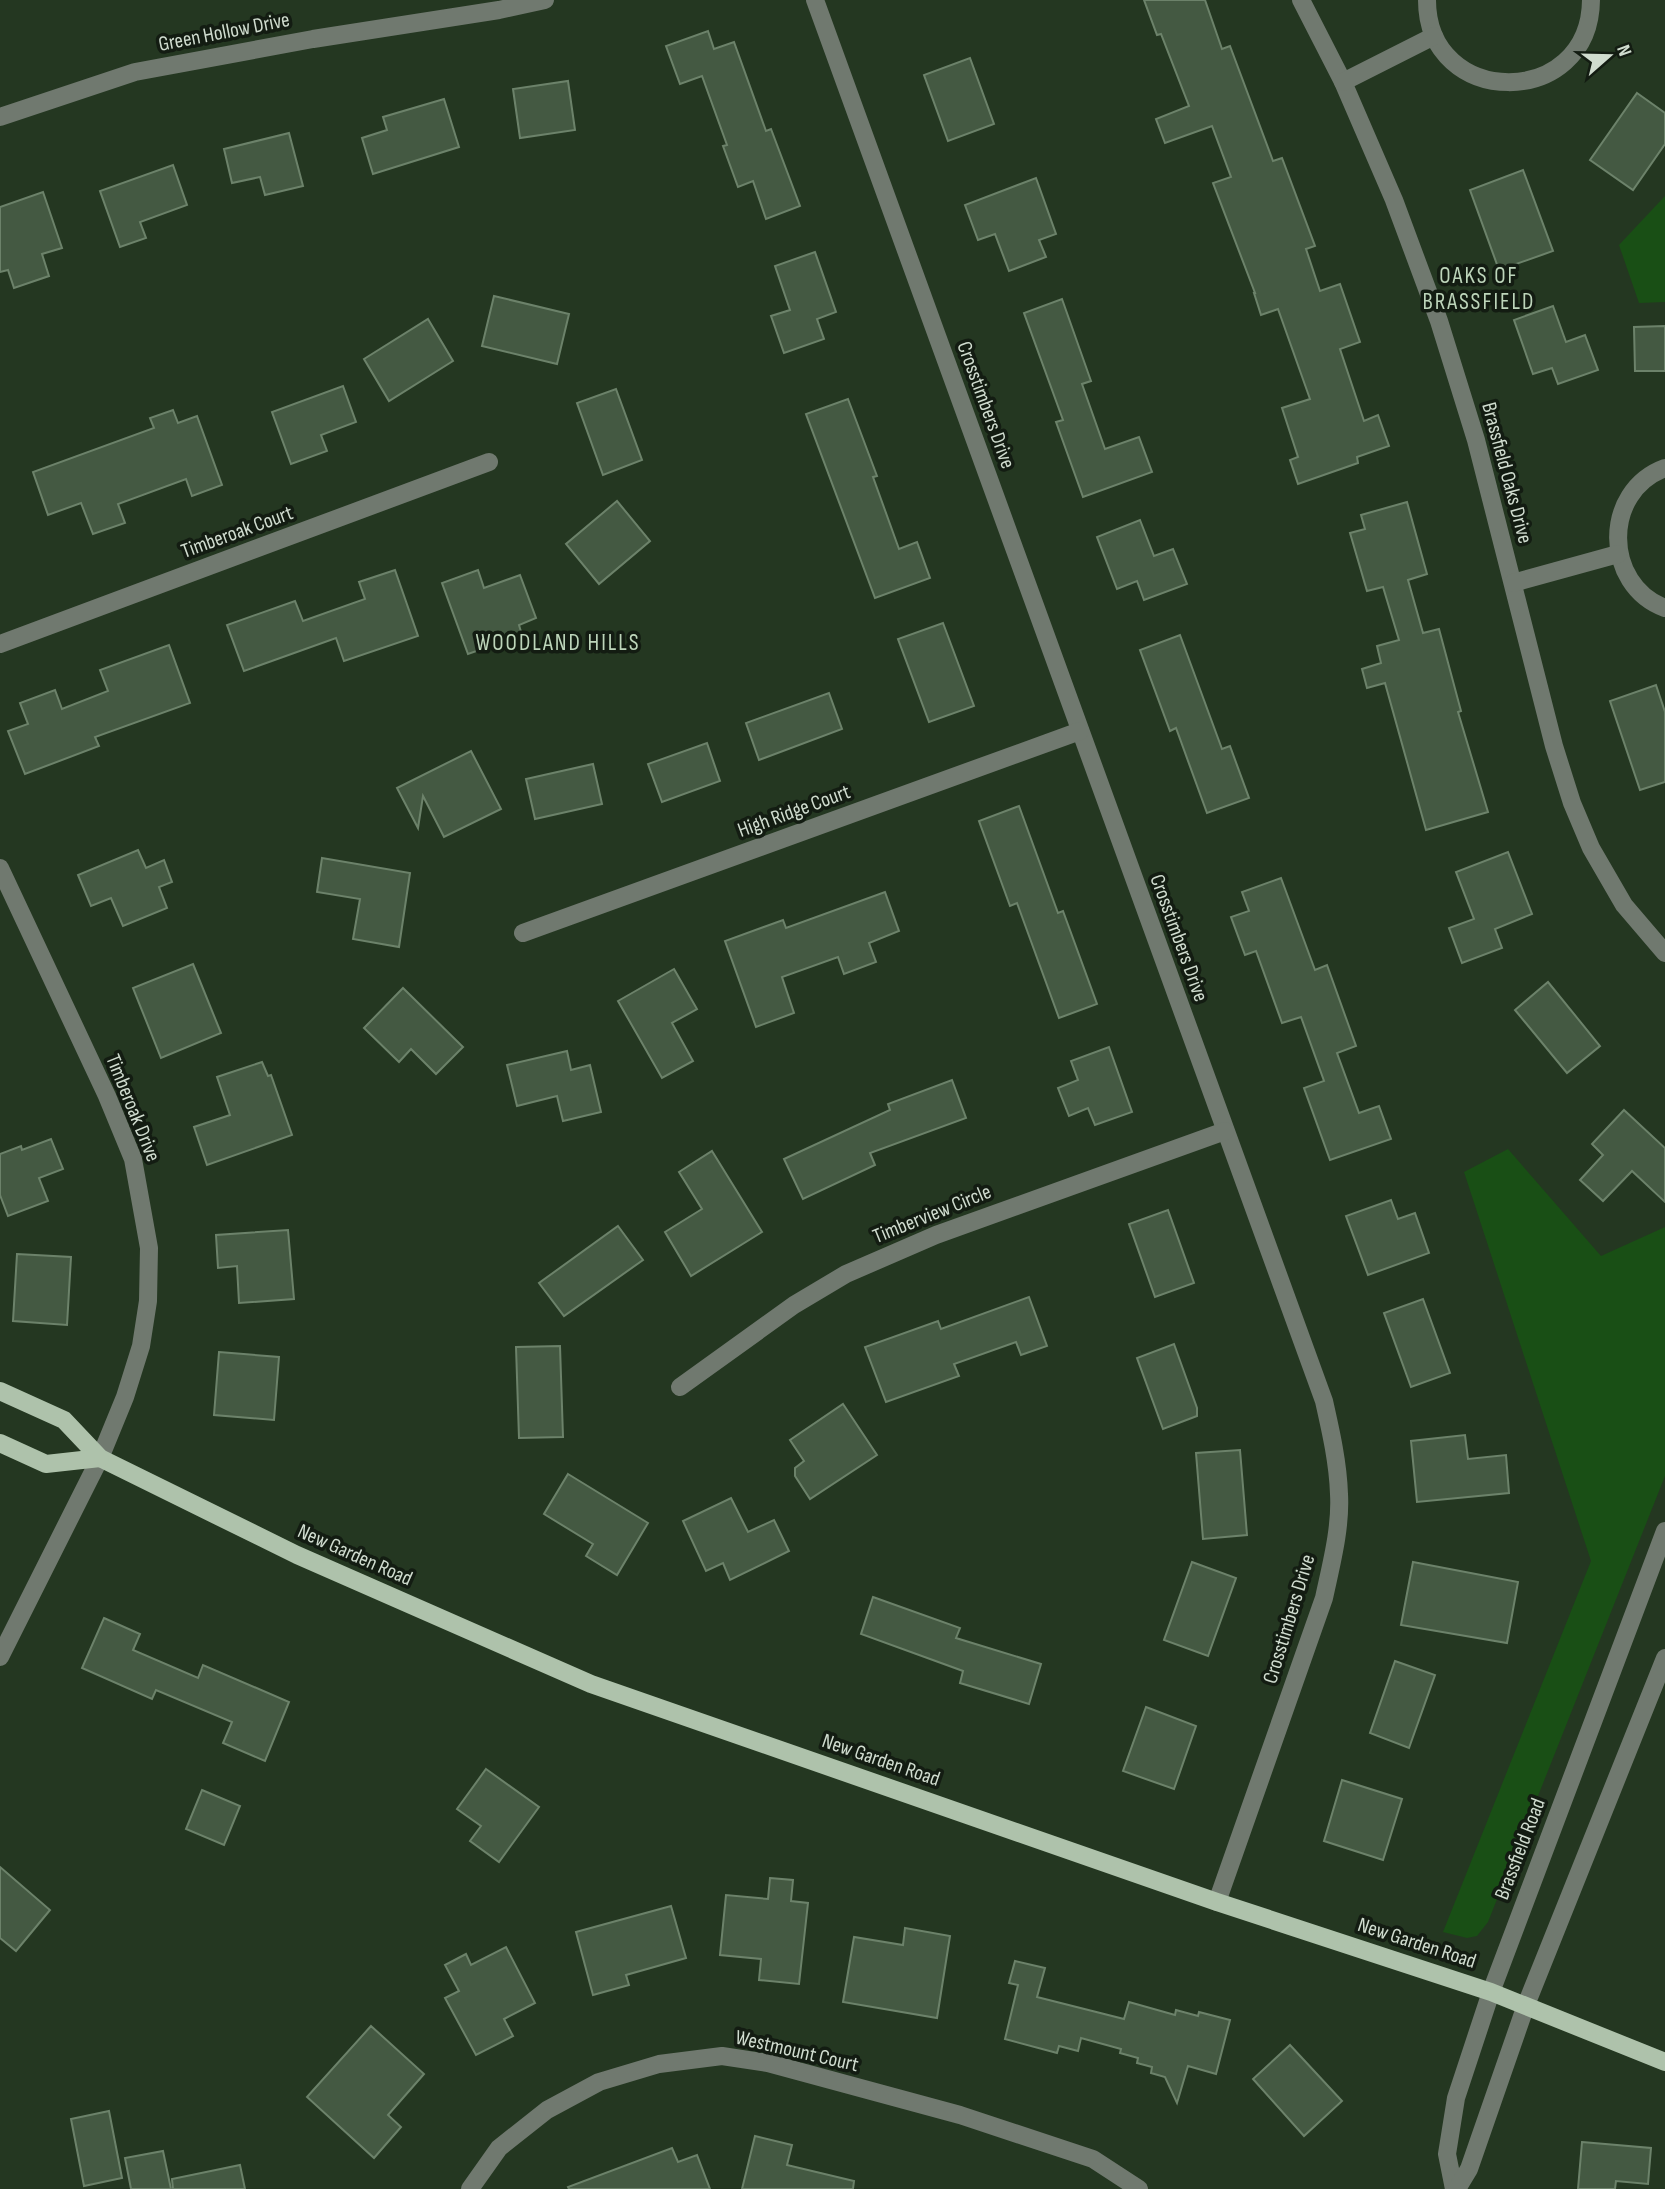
<svg xmlns="http://www.w3.org/2000/svg" width="1665" height="2189" viewBox="0 0 1665 2189" font-family="'Sofia Sans Condensed',sans-serif">
<rect width="100%" height="100%" fill="#243721"/>
<!-- green -->
<g fill="#194f15">
<polygon points="1665,196 1665,302 1639,303 1619,245"/>
<polygon points="1508,1149 1601,1256 1665,1227 1665,1476 1488,1922 1477,1936 1467,1938 1443,1932 1591,1561 1464,1172"/>
</g>
<!-- building -->
<g fill="#445942" stroke="#6c826a" stroke-width="2">
<polygon points="1144,0 1205,0 1222,49 1230,46 1273,161 1282,158 1315,246 1306,249 1320,291 1340,284 1360,342 1340,349 1364,421 1378,415 1389,446 1357,457 1358,463 1298,484 1290,460 1298,457 1282,408 1310,399 1278,309 1261,315 1254,293 1255,293 1213,183 1231,177 1212,126 1165,143 1156,119 1189,106 1161,34 1157,35"/>
<polygon points="708,31 714,49 734,42 766,131 771,129 800,206 766,219 753,181 738,187 723,146 727,145 702,76 680,84 666,46"/>
<polygon points="970,58 994,124 948,141 924,75"/>
<polygon points="568,81 575,130 520,138 513,89"/>
<polygon points="1637,93 1665,113 1665,144 1633,190 1590,160"/>
<polygon points="444,99 459,147 373,174 362,138 387,130 383,117"/>
<polygon points="289,133 303,186 265,195 260,177 232,183 224,149"/>
<polygon points="173,165 187,205 140,222 146,238 120,247 100,191"/>
<polygon points="1523,170 1553,251 1499,270 1470,190"/>
<polygon points="1036,178 1056,234 1039,240 1046,257 1009,271 995,234 978,240 965,205"/>
<polygon points="43,192 62,248 42,254 49,276 14,288 8,270 0,272 0,207"/>
<polygon points="815,252 836,312 817,319 824,339 784,353 771,316 790,310 775,266"/>
<polygon points="494,296 569,314 557,364 482,346"/>
<polygon points="1062,299 1091,381 1082,384 1105,449 1139,437 1152,472 1083,497 1056,422 1063,420 1024,313"/>
<polygon points="1553,306 1566,342 1585,335 1598,370 1558,384 1552,368 1533,374 1514,320"/>
<polygon points="428,319 453,361 389,401 364,359"/>
<polygon points="1665,326 1665,371 1635,371 1634,327"/>
<polygon points="343,386 356,422 321,435 327,451 291,464 272,412"/>
<polygon points="616,389 642,460 603,475 577,403"/>
<polygon points="848,399 877,476 873,477 899,549 917,542 930,578 875,598 806,414"/>
<polygon points="173,410 178,423 197,416 222,485 192,496 186,479 118,504 125,523 93,534 81,503 48,515 33,472 154,428 150,418"/>
<polygon points="617,501 650,541 599,584 566,544"/>
<polygon points="1407,502 1427,574 1408,580 1423,633 1439,629 1461,711 1458,712 1488,812 1426,830 1385,683 1367,688 1362,669 1381,663 1377,646 1399,640 1383,587 1367,591 1350,533 1365,529 1361,515"/>
<polygon points="1140,520 1154,556 1173,549 1187,584 1144,600 1137,581 1117,589 1097,537"/>
<polygon points="395,570 418,636 344,661 336,638 244,671 227,625 295,601 303,621 365,599 359,582"/>
<polygon points="478,570 484,588 520,575 536,618 519,625 522,635 468,654 442,583"/>
<polygon points="943,623 974,706 929,722 898,639"/>
<polygon points="1180,635 1222,749 1230,746 1249,798 1207,813 1176,728 1170,731 1140,650"/>
<polygon points="169,645 190,703 95,737 99,746 25,774 8,731 28,724 20,703 55,690 62,709 108,691 100,670"/>
<polygon points="1656,685 1665,712 1665,782 1640,790 1610,701"/>
<polygon points="829,693 842,729 759,760 746,723"/>
<polygon points="707,743 720,781 662,802 648,764"/>
<polygon points="471,751 501,809 444,837 423,796 418,828 397,788"/>
<polygon points="593,764 602,804 535,819 526,779"/>
<polygon points="1019,806 1058,913 1063,911 1097,1004 1059,1018 1017,903 1010,906 979,821"/>
<polygon points="138,850 146,868 164,860 172,882 159,887 167,908 123,926 111,898 91,906 78,875"/>
<polygon points="1508,852 1532,914 1495,929 1502,948 1462,963 1449,928 1474,919 1456,872"/>
<polygon points="322,858 410,873 399,947 353,939 360,899 317,892"/>
<polygon points="1281,878 1315,970 1327,965 1356,1046 1337,1053 1359,1113 1379,1106 1391,1139 1330,1160 1304,1088 1324,1081 1301,1017 1282,1023 1256,951 1245,955 1231,917 1249,911 1242,892"/>
<polygon points="885,892 899,931 869,943 876,962 844,974 838,957 782,977 794,1013 756,1027 725,941 783,920 786,928"/>
<polygon points="193,964 221,1033 161,1058 133,988"/>
<polygon points="674,969 697,1009 672,1023 693,1061 662,1078 618,1001"/>
<polygon points="1548,982 1600,1046 1567,1073 1515,1010"/>
<polygon points="403,988 463,1047 436,1074 411,1049 399,1062 364,1028"/>
<polygon points="1109,1047 1132,1112 1095,1125 1088,1108 1069,1116 1058,1088 1078,1080 1071,1061"/>
<polygon points="567,1051 571,1070 590,1065 601,1112 563,1121 557,1096 517,1106 507,1065"/>
<polygon points="262,1062 268,1076 271,1075 292,1135 207,1165 194,1127 230,1115 217,1077"/>
<polygon points="952,1080 966,1118 870,1153 875,1165 803,1199 784,1159 890,1110 888,1104"/>
<polygon points="1624,1110 1665,1148 1665,1202 1632,1171 1603,1201 1580,1180 1603,1155 1592,1144"/>
<polygon points="51,1139 63,1169 39,1178 48,1201 8,1216 0,1195 0,1154 21,1146 22,1150"/>
<polygon points="712,1151 762,1232 691,1276 665,1232 702,1209 679,1172"/>
<polygon points="1391,1200 1398,1219 1415,1213 1429,1253 1368,1275 1346,1216"/>
<polygon points="1168,1210 1194,1283 1155,1297 1129,1224"/>
<polygon points="618,1226 643,1260 564,1316 539,1283"/>
<polygon points="288,1230 294,1299 239,1303 237,1266 218,1268 216,1235"/>
<polygon points="17,1254 71,1257 67,1325 13,1321"/>
<polygon points="1029,1297 1047,1346 1021,1355 1016,1342 954,1364 959,1376 886,1402 865,1347 938,1321 941,1329"/>
<polygon points="1423,1299 1450,1373 1411,1387 1384,1313"/>
<polygon points="1174,1344 1197,1408 1197,1416 1163,1429 1137,1358"/>
<polygon points="560,1346 563,1437 519,1438 516,1347"/>
<polygon points="219,1352 279,1357 274,1420 214,1415"/>
<polygon points="843,1404 877,1455 810,1499 795,1476 795,1468 804,1461 790,1440"/>
<polygon points="1465,1435 1468,1459 1506,1455 1509,1493 1417,1502 1411,1441"/>
<polygon points="1240,1450 1247,1535 1203,1539 1196,1453"/>
<polygon points="568,1474 648,1523 617,1575 586,1556 593,1544 544,1514"/>
<polygon points="731,1498 748,1532 774,1520 789,1551 730,1580 723,1563 706,1571 683,1521"/>
<polygon points="1192,1562 1236,1578 1208,1656 1164,1640"/>
<polygon points="1413,1562 1518,1582 1507,1643 1401,1625"/>
<polygon points="873,1597 960,1628 956,1638 1041,1664 1029,1704 960,1683 963,1671 861,1634"/>
<polygon points="104,1618 140,1634 133,1650 198,1678 203,1665 289,1702 265,1761 223,1743 232,1722 156,1690 152,1699 82,1668"/>
<polygon points="1395,1661 1435,1675 1409,1748 1370,1733"/>
<polygon points="1146,1707 1196,1726 1174,1789 1123,1771"/>
<polygon points="486,1769 539,1807 499,1862 470,1841 481,1826 457,1809"/>
<polygon points="1342,1780 1402,1799 1383,1860 1324,1841"/>
<polygon points="202,1790 240,1806 224,1845 186,1829"/>
<polygon points="0,1867 50,1910 16,1951 0,1938"/>
<polygon points="770,1878 793,1880 791,1901 808,1903 799,1984 759,1980 761,1959 720,1955 726,1895 768,1899"/>
<polygon points="671,1906 686,1958 626,1975 629,1985 593,1995 576,1932"/>
<polygon points="905,1928 950,1936 937,2018 843,2002 854,1937 903,1945"/>
<polygon points="506,1947 535,2003 504,2019 513,2036 476,2055 445,1998 459,1991 445,1965 466,1954 471,1965"/>
<polygon points="1015,1961 1045,1968 1037,1997 1124,2019 1129,2002 1175,2015 1176,2010 1198,2016 1199,2012 1230,2020 1216,2074 1188,2066 1177,2103 1165,2077 1151,2073 1152,2067 1137,2063 1138,2058 1120,2053 1121,2049 1081,2038 1078,2051 1059,2046 1057,2053 1005,2039 1018,1985 1009,1983"/>
<polygon points="371,2026 424,2074 388,2115 401,2127 374,2158 307,2097"/>
<polygon points="1290,2045 1342,2101 1304,2136 1253,2079"/>
<polygon points="109,2111 122,2178 84,2186 71,2119"/>
<polygon points="755,2136 792,2145 787,2165 854,2181 853,2189 742,2189"/>
<polygon points="1582,2142 1651,2148 1648,2184 1616,2181 1615,2189 1578,2189"/>
<polygon points="672,2148 678,2162 697,2155 710,2189 569,2189 568,2187"/>
<polygon points="163,2151 171,2189 131,2189 125,2158"/>
<polygon points="240,2165 245,2189 173,2189 172,2179"/>
</g>
<g fill="none" stroke-linecap="round" stroke-linejoin="round">
<!-- minor -->
<g stroke="#70796f" stroke-width="18">
<path d="M815,0L1324,1401C1331,1432 1338,1463 1339,1494C1341,1528 1331,1565 1324,1598L1217,1902"/>
<polyline points="1301,0 1343,82 1394,200 1439,321 1476,440 1554,746 1572,803 1591,848 1624,905 1665,953"/>
<path d="M1427,0C1427,109 1590,110 1591,0"/>
<polyline points="1343,82 1434,36"/>
<polyline points="0,117 135,72 313,39 499,10 545,0"/>
<path d="M1665,468C1602,491 1603,585 1665,608"/>
<polyline points="1513,583 1618,554"/>
<polyline points="0,644 489,462"/>
<polyline points="0,868 107,1096 133,1159 149,1248 148,1301 141,1346 125,1397 100,1458 0,1657"/>
<polyline points="523,933 1080,731"/>
<polyline points="680,1387 794,1305 846,1274 936,1235 1225,1131"/>
<polyline points="470,2189 499,2148 547,2110 599,2082 659,2064 722,2056 768,2063 960,2115 1093,2159 1139,2189"/>
<polyline points="1454,2189 1447,2154 1456,2098 1491,1992 1665,1531"/>
<polyline points="1457,2189 1469,2169 1526,2005 1665,1658"/>
</g>
<!-- major -->
<g stroke="#aec2ab" stroke-width="18">
<polyline points="0,1391 64,1420 100,1458 297,1555 591,1684 1217,1902 1491,1992 1665,2062"/>
<polyline points="0,1443 46,1464 100,1458"/>
</g>
</g>
<g text-anchor="middle" dominant-baseline="central" stroke-width="7" stroke-linejoin="round" paint-order="stroke">
<!-- street labels -->
<g font-size="21" fill="#d0dccf" stroke="#131c12">
<text transform="translate(224 32) rotate(-11)">Green Hollow Drive</text>
<text transform="translate(986 405) rotate(70)">Crosstimbers Drive</text>
<text transform="translate(1507 473) rotate(75)">Brassfield Oaks Drive</text>
<text transform="translate(237 532) rotate(-20)">Timberoak Court</text>
<text transform="translate(794 811) rotate(-20)">High Ridge Court</text>
<text transform="translate(1179 938) rotate(70)">Crosstimbers Drive</text>
<text transform="translate(133 1108) rotate(68)">Timberoak Drive</text>
<text transform="translate(932 1214) rotate(-22)">Timberview Circle</text>
<text transform="translate(355 1555) rotate(24)">New Garden Road</text>
<text transform="translate(1289 1619) rotate(-73)">Crosstimbers Drive</text>
<text transform="translate(881 1760) rotate(19)">New Garden Road</text>
<text transform="translate(1520 1849) rotate(-69)">Brassfield Road</text>
<text transform="translate(1417 1943) rotate(18)">New Garden Road</text>
<text transform="translate(797 2051) rotate(13)">Westmount Court</text>
</g>
<!-- neighbourhood labels -->
<g font-size="23" letter-spacing="2" fill="#bdd5ba" stroke="#131c12">
<text x="1479" y="276">OAKS OF<tspan x="1479" dy="26">BRASSFIELD</tspan></text>
<text x="558" y="643">WOODLAND HILLS</text>
</g>
</g>
<!-- north arrow -->
<g transform="translate(1609 56) rotate(70)" stroke="#131c12" stroke-width="5" paint-order="stroke">
<path d="M0-5L12 26L0 18L-12 26Z" fill="#d0dccf"/>
<text y="-10" font-size="19" font-weight="bold" text-anchor="middle" fill="#d0dccf">N</text>
</g>
</svg>
